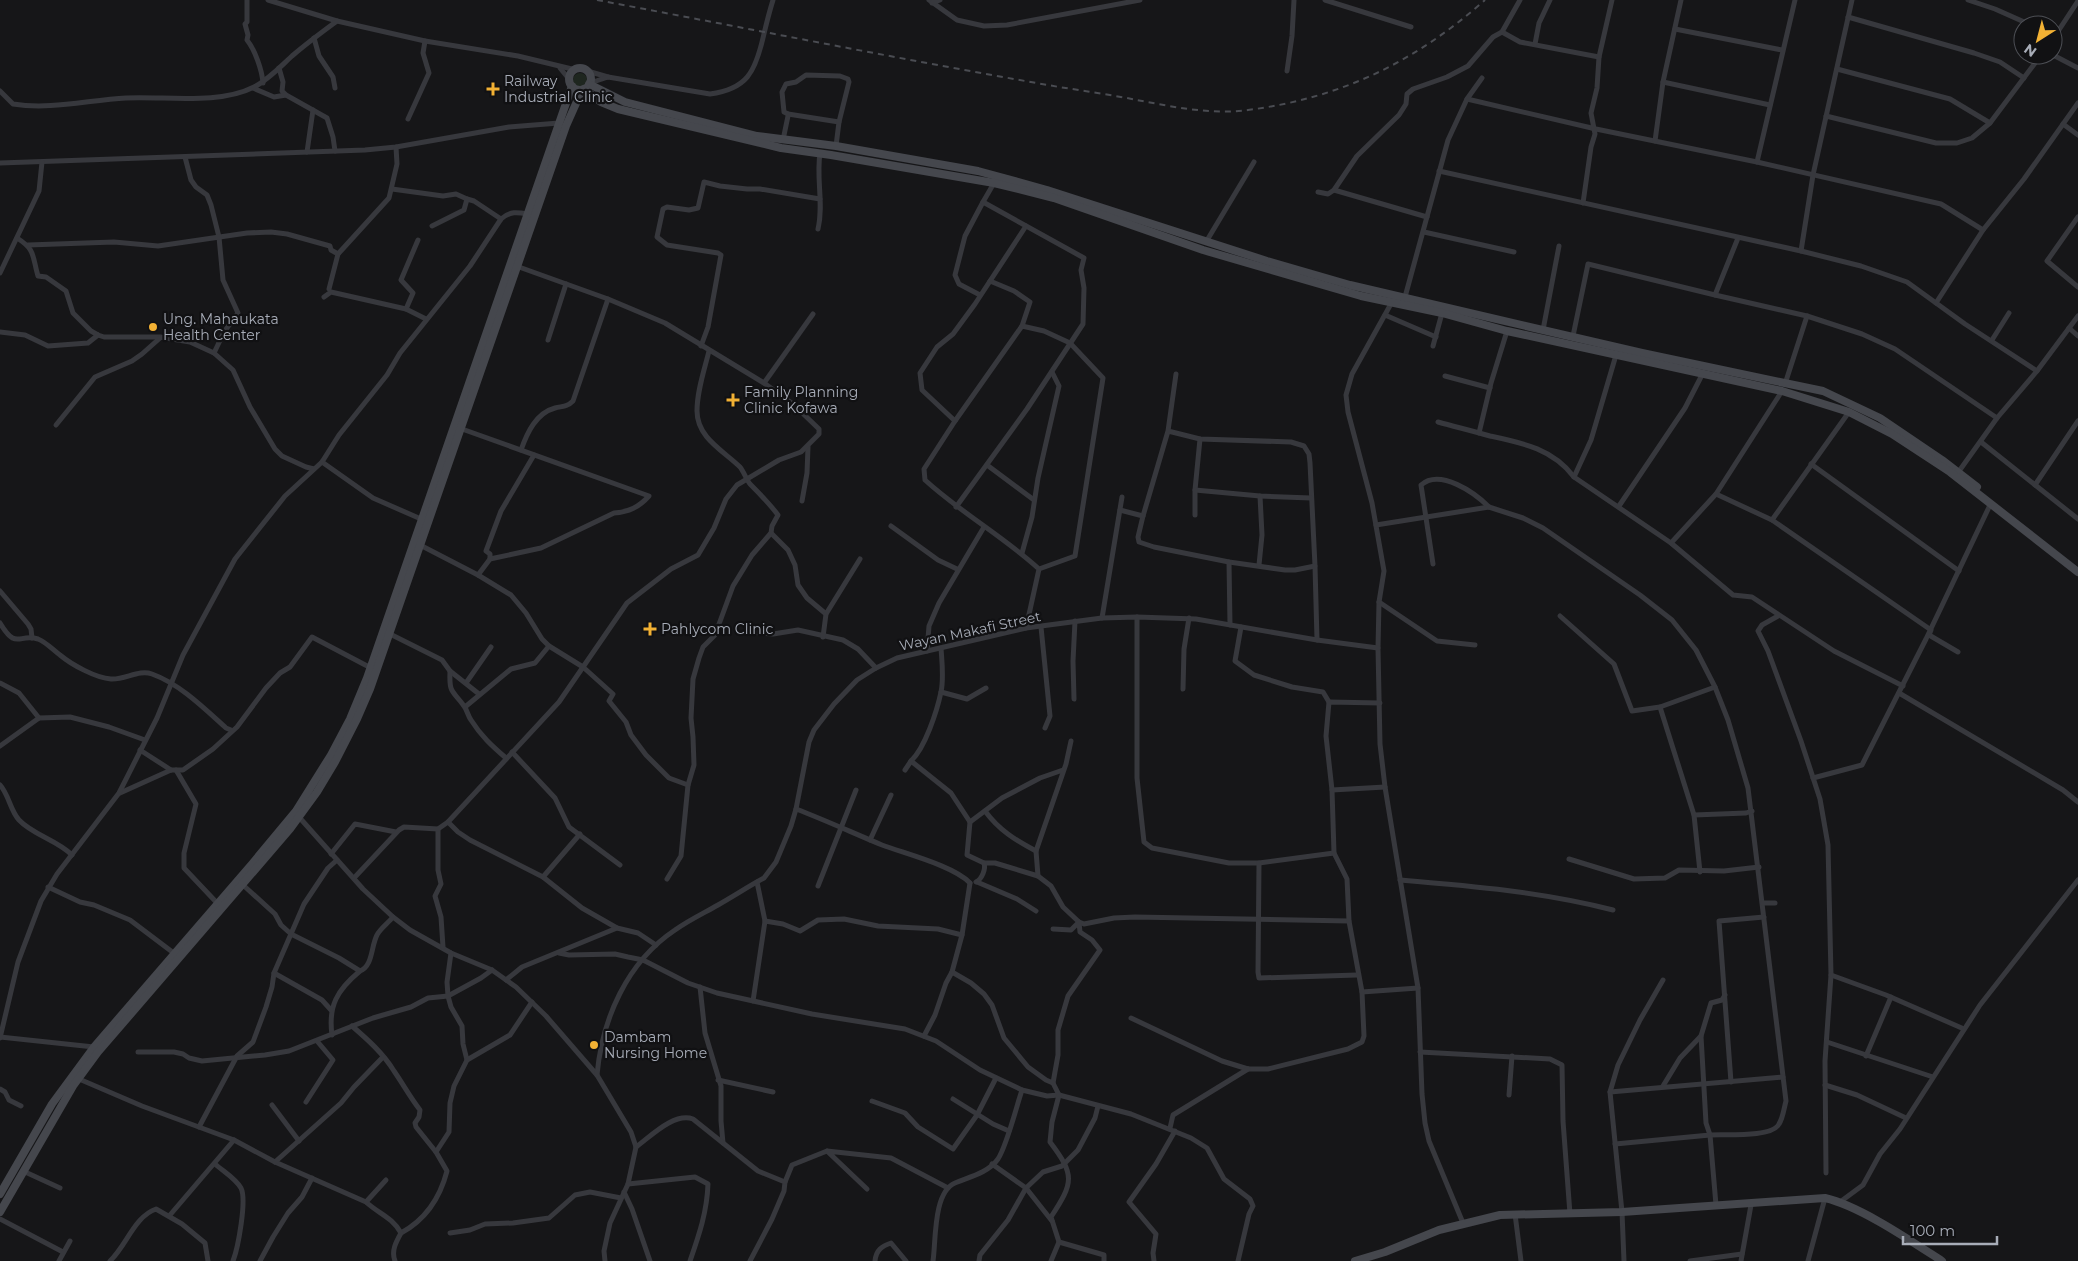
<svg xmlns="http://www.w3.org/2000/svg" width="2078" height="1261" viewBox="0 0 2078 1261" font-family="Montserrat,sans-serif">
<rect width="100%" height="100%" fill="#161618"/>
<!-- green -->
<circle fill="#1e261f" cx="580" cy="80" r="7"/>
<g fill="none" stroke-linecap="round" stroke-linejoin="round">
<!-- street -->
<g stroke="#37383d" stroke-width="5">
<path d="M247,0V22L245,24L248,35L247,40C255,50 262,70 263,83"/>
<polyline points="268,0 337,21"/>
<polyline points="929,0 957,20 984,26 1007,25 1140,0"/>
<polyline points="1325,0 1411,27"/>
<polyline points="1968,0 1995,9 2031,25"/>
<polyline points="932,3 940,0"/>
<polyline points="1848,17 1974,53 2000,62 2024,78"/>
<polyline points="1675,29 1782,50"/>
<polyline points="1502,32 1520,42 1599,57"/>
<polyline points="314,38 319,56 333,77 335,88"/>
<polyline points="2053,39 2078,1"/>
<polyline points="1535,44 1539,23 1550,0"/>
<polyline points="2053,55 2078,68"/>
<polyline points="279,68 283,82 282,91 286,95 327,118 333,137 335,151"/>
<polyline points="560,68 569,79"/>
<polyline points="1837,69 1950,99 1990,123"/>
<polyline points="584,70 608,77"/>
<polyline points="1287,71 1292,36 1294,0"/>
<polyline points="1663,82 1770,105"/>
<path d="M590,83L608,77L710,94C747,89 755,72 763,38C766,25 769,13 773,0"/>
<polyline points="253,88 274,97 286,95"/>
<path d="M0,91L13,104C51,110 88,100 126,98C165,96 219,105 254,87C268,80 280,67 292,56C306,44 322,32 337,21L425,41L518,56L576,70"/>
<polyline points="1467,99 1596,129 1757,162 1941,204 1983,230"/>
<polyline points="788,114 839,122"/>
<polyline points="1826,116 1936,143 1957,143 1972,138 1990,123 2041,55"/>
<polyline points="408,119 429,73 423,53 425,41"/>
<polyline points="2063,124 2078,135"/>
<polyline points="783,140 788,116 788,114 784,112 782,92 786,84 796,82 806,75 840,76 848,79 849,82 839,122 836,146"/>
<polyline points="1655,141 1663,82 1681,0"/>
<polyline points="307,152 313,110"/>
<polyline points="185,157 191,180 196,187 207,195 211,205 219,237 223,280 238,313 224,332 214,353"/>
<polyline points="1757,162 1795,0"/>
<polyline points="0,163 365,150 396,147 509,127 559,123"/>
<polyline points="1439,171 1801,251 1861,266 1907,282 1965,324 2037,371"/>
<polyline points="392,189 443,196 456,194 467,199"/>
<polyline points="1334,190 1427,217"/>
<polyline points="1318,192 1328,194 1334,190 1357,156 1399,115 1406,104 1407,94 1413,89 1447,77 1468,66 1493,37 1502,32 1520,0"/>
<polyline points="1583,203 1591,147 1595,134 1591,113 1597,88 1599,57 1612,0"/>
<polyline points="2078,217 2047,261 2078,287"/>
<polyline points="432,226 464,210 467,199 474,201 501,219"/>
<path d="M818,229C824,204 816,179 820,153"/>
<polyline points="1424,232 1514,252"/>
<path d="M17,238C36,250 32,256 38,276L46,277L66,291L73,313L91,331L98,335L104,337H160L190,342L214,353L233,370L250,407L275,449L282,456L306,467L314,469"/>
<polyline points="1206,242 1254,162"/>
<polyline points="28,245 114,242 158,246 247,233 271,232 287,234 330,246 331,250 338,254"/>
<polyline points="1801,251 1813,175 1852,0"/>
<polyline points="0,273 39,191 42,162"/>
<polyline points="990,281 1014,291 1030,302 1022,326"/>
<polyline points="329,289 338,254 389,198 397,164 396,147"/>
<polyline points="980,295 959,284 955,275 965,236 983,202"/>
<polyline points="1715,295 1738,238"/>
<polyline points="324,297 331,292 406,309 426,319"/>
<polyline points="1405,297 1448,140 1467,99 1482,78"/>
<polyline points="1392,302 1352,374 1346,395 1348,412 1372,503 1384,571 1379,602 1378,648 1380,744 1385,787 1418,988 1422,1094 1425,1123 1429,1141 1463,1223"/>
<polyline points="1936,303 1983,230 2024,179 2078,103"/>
<polyline points="406,309 413,293 401,280 418,240"/>
<polyline points="1385,315 1436,337"/>
<polyline points="2069,328 2078,336"/>
<polyline points="1543,330 1559,246"/>
<polyline points="0,332 25,335 48,346 88,343 98,335"/>
<polyline points="1573,336 1588,264 1715,295 1807,316 1862,334 1895,349 1997,418"/>
<polyline points="548,340 566,284"/>
<polyline points="1992,340 2009,313"/>
<polyline points="701,346 708,327 721,255 718,253 667,245 657,237 663,209 667,207 689,210 698,208 704,182 720,186 747,189 760,189 820,199"/>
<polyline points="1433,346 1442,313"/>
<polyline points="1445,376 1490,388"/>
<polyline points="764,383 813,314"/>
<polyline points="1785,384 1807,316"/>
<polyline points="955,421 922,390 920,373 937,347 953,334 975,304 1026,226"/>
<path d="M1438,422C1456,427 1473,431 1490,436C1523,443 1553,449 1574,477L1671,543L1733,595L1752,597L1834,651L1903,686"/>
<polyline points="56,425 95,377 132,361 142,354 160,338"/>
<path d="M462,429L649,496C639,507 629,512 614,513L541,548L490,559L478,575"/>
<polyline points="1168,431 1200,439 1291,442 1304,446 1309,454 1310,463 1315,566 1295,570 1285,570 1229,562 1154,547 1139,542 1138,537 1143,516 1168,431 1176,374"/>
<polyline points="1479,433 1491,383 1507,331"/>
<polyline points="1200,439 1195,490 1260,496 1311,498"/>
<polyline points="1981,442 2078,519"/>
<path d="M521,450C527,433 536,413 555,408C563,406 567,407 573,401L608,299"/>
<polyline points="322,462 373,498 421,519"/>
<polyline points="1811,464 1959,571"/>
<polyline points="987,465 1034,500"/>
<polyline points="1957,474 1997,418 2037,371 2078,316"/>
<polyline points="1574,477 1591,440 1616,355"/>
<polyline points="2035,485 2078,421"/>
<polyline points="1716,494 1772,520 1931,630 1929,635 1958,652"/>
<polyline points="802,501 807,473 808,447"/>
<polyline points="1619,506 1685,408 1703,373"/>
<polyline points="956,507 1027,409 1083,324 1084,288 1081,270 1084,258 983,202 994,183"/>
<polyline points="1120,510 1143,516"/>
<polyline points="1195,515 1195,490"/>
<polyline points="1772,520 1849,412"/>
<path d="M1376,525L1489,507L1523,518L1543,528L1640,595L1672,620L1696,650L1715,687L1728,720L1748,788L1786,1101C1784,1108 1783,1118 1779,1124C1772,1138 1725,1134 1710,1135L1716,1205"/>
<polyline points="891,526 938,560 957,569"/>
<polyline points="771,533 788,550 795,565 798,585 807,598 826,614"/>
<polyline points="1671,543 1716,494 1782,391"/>
<polyline points="420,545 478,575 511,595 526,613 542,639 549,646 583,667 613,694 609,701 626,722 631,735 646,755 669,778 688,785"/>
<polyline points="1022,553 1032,517 1038,478 1059,386 1052,372"/>
<polyline points="490,559 490,554 486,551 501,511 534,455"/>
<polyline points="1229,562 1230,625"/>
<path d="M1433,564L1421,485C1440,468 1475,493 1489,507"/>
<polyline points="1259,565 1262,535 1260,496"/>
<polyline points="1315,566 1317,640"/>
<polyline points="0,591 28,624 31,629 32,638"/>
<polyline points="1379,602 1437,641 1475,645"/>
<polyline points="1560,616 1614,664 1632,711 1660,707"/>
<polyline points="1778,616 1762,625 1758,631 1768,651 1801,741 1820,799 1828,845 1831,975 1825,1061 1826,1173"/>
<polyline points="1137,617 1137,778 1144,842 1152,848 1229,863 1259,863 1334,853"/>
<polyline points="1102,618 1122,497"/>
<path d="M0,623C17,651 18,633 38,639C46,642 53,650 60,655C72,665 96,678 111,679C125,680 139,669 152,674C180,684 205,709 226,728L231,730"/>
<polyline points="1041,627 1050,716 1045,728"/>
<polyline points="1241,627 1235,661 1254,675 1292,687 1323,692 1329,702"/>
<path d="M1026,628L1039,569L1075,556L1103,378L1070,343L1044,331L1022,326L955,421L924,469L925,480C961,513 1003,536 1039,569"/>
<polyline points="748,632 773,634 798,630 843,640 858,649 876,668"/>
<polyline points="390,634 442,660 450,671 479,694"/>
<polyline points="823,637 826,614 860,559"/>
<path d="M941,648C942,663 944,678 941,692C937,711 925,748 911,761L951,793L970,822L967,855L984,863H995L1038,876L1051,886L1063,907L1079,922L1084,924L1114,918L1135,917L1349,921"/>
<polyline points="927,651 929,626 939,603 984,527"/>
<path d="M450,671C449,695 453,690 464,706C467,710 468,716 471,720C481,736 492,746 506,758"/>
<polyline points="0,683 19,693 39,718 70,717 109,727 145,740"/>
<polyline points="466,683 491,647"/>
<polyline points="1183,689 1184,649 1189,618"/>
<polyline points="941,692 967,699 986,688"/>
<polyline points="1899,693 2063,790 2078,802"/>
<polyline points="1074,699 1073,661 1075,621"/>
<polyline points="465,707 511,669 535,663 549,646"/>
<polyline points="0,746 39,718"/>
<polyline points="140,750 171,770"/>
<polyline points="512,752 555,798 569,827 620,865"/>
<polyline points="176,770 196,804 184,853 184,868 218,904"/>
<polyline points="905,770 911,761"/>
<polyline points="1813,778 1862,765 1926,639 1991,503"/>
<path d="M0,785C9,795 10,810 19,820C33,835 57,840 72,855"/>
<polyline points="1332,790 1385,787"/>
<polyline points="120,793 171,770 183,770 213,749 237,727 266,688 280,673 290,667 312,637 371,668"/>
<path d="M796,809C825,820 853,833 882,845C906,854 954,866 970,883"/>
<path d="M985,811C999,830 1015,840 1036,851"/>
<polyline points="1694,815 1746,813 1752,811"/>
<polyline points="299,817 363,889 393,917 410,930 451,953 492,970 516,987 546,1016 597,1075 631,1132 636,1147 628,1184 610,1223 604,1251 605,1261"/>
<polyline points="448,822 458,832 470,840 543,877 582,908 617,928 638,933 656,945"/>
<polyline points="970,822 1002,798 1040,778 1063,770"/>
<polyline points="438,829 438,870 441,884 435,896 441,917 443,947"/>
<polyline points="870,840 891,795"/>
<polyline points="331,854 355,824 396,832"/>
<polyline points="1569,859 1634,879 1665,878 1679,870 1724,871 1759,867"/>
<polyline points="1259,863 1258,972 1259,978 1357,975"/>
<polyline points="1700,872 1694,815 1660,707 1715,687"/>
<polyline points="1038,876 1036,851 1066,764 1071,741"/>
<polyline points="543,877 580,834"/>
<polyline points="354,878 399,830 404,827 438,829 448,822 559,702 627,603 671,569 698,555 714,528 726,499 737,485 779,460 801,452 819,434 819,429 793,404 764,383 665,323 608,299 519,267"/>
<path d="M667,879L681,856L688,785L694,765L693,737L691,718L693,679L699,658L703,647L715,635L733,586L752,555L771,533L772,526L778,515C769,503 760,494 750,484C746,479 744,472 740,467C724,451 697,438 697,411C697,391 704,371 709,351"/>
<path d="M1400,880C1472,886 1543,892 1613,910"/>
<path d="M976,882C982,879 986,869 984,863"/>
<polyline points="977,882 1017,899 1036,911"/>
<path d="M243,885L275,914L281,925L291,934L339,958L360,971C337,990 328,1006 332,1035"/>
<polyline points="818,886 856,790"/>
<polyline points="48,887 80,902 94,905 130,920 175,954"/>
<polyline points="1763,903 1775,903"/>
<polyline points="765,921 783,924 800,931 818,920 844,919 878,926 938,929 962,935"/>
<polyline points="1053,929 1071,930 1079,922 1080,932 1092,940 1100,950 1068,996 1058,1030 1058,1055 1053,1083"/>
<polyline points="451,953 447,982 448,996 451,1007 462,1026 463,1044 467,1060"/>
<polyline points="559,953 569,955 615,954 628,957 643,960 688,983 717,993 812,1014 905,1029 936,1041 980,1070 1022,1090 1047,1096 1059,1095 1131,1114 1191,1138 1207,1148 1224,1179 1250,1199 1253,1206 1249,1214 1238,1261"/>
<path d="M360,971C373,966 371,946 377,935C380,929 388,923 393,917"/>
<path d="M952,972L971,983L984,994L992,1005L1004,1038L1028,1067L1046,1080L1053,1083L1059,1095L1052,1122L1050,1142C1075,1175 1074,1182 1051,1217L1059,1242L1104,1255V1261"/>
<polyline points="274,973 322,1000 331,1010"/>
<polyline points="1831,975 1886,995 1964,1029"/>
<polyline points="506,980 522,967 617,928"/>
<polyline points="700,987 705,1033 721,1086 721,1121 723,1143"/>
<polyline points="1362,992 1418,988"/>
<polyline points="753,1001 765,921 757,882"/>
<polyline points="1131,1018 1222,1061 1248,1069 1268,1069 1348,1049 1362,1042 1364,1036 1362,992 1349,921 1347,879 1334,853 1332,790 1326,736 1329,702 1380,703"/>
<path d="M352,1026C367,1039 383,1053 394,1071C403,1084 410,1097 420,1110L419,1117L415,1123L416,1127L436,1152L447,1171C440,1198 425,1220 401,1233"/>
<polyline points="924,1036 935,1015 946,983 952,972 962,935 970,883"/>
<polyline points="0,1037 94,1047"/>
<path d="M0,1038L18,962L41,901L57,874L119,793L157,718L183,655L235,559L285,496L322,462L339,435L387,375L400,353L470,266L501,219C510,211 517,212 528,214"/>
<polyline points="1827,1042 1933,1077"/>
<polyline points="138,1052 174,1052 183,1054 189,1058 202,1061 265,1055 289,1051 373,1018 411,1007 428,998 448,996 481,978 492,970"/>
<polyline points="1420,1052 1550,1059 1562,1065 1563,1121 1570,1214"/>
<polyline points="1866,1056 1891,997"/>
<path d="M597,1075C602,1019 627,962 675,930C689,920 704,913 718,905C734,896 749,886 764,878L776,862L791,826L796,809L809,742L814,730L834,704L857,680L876,668L897,658L1026,628L1102,618L1137,617L1196,619L1317,640L1378,648"/>
<path d="M79,1079L142,1106L234,1140L275,1162L366,1202C379,1214 392,1217 401,1233C396,1242 391,1251 395,1261"/>
<polyline points="718,1080 773,1092"/>
<polyline points="1731,1082 1719,921 1764,917"/>
<polyline points="1825,1085 1857,1095 1906,1118"/>
<polyline points="1663,1086 1680,1058 1701,1036"/>
<polyline points="0,1089 5,1092 9,1100 21,1106"/>
<polyline points="1610,1092 1783,1077"/>
<polyline points="1509,1095 1512,1056"/>
<polyline points="953,1099 993,1124 1009,1131"/>
<polyline points="872,1101 905,1113 918,1127 953,1149 977,1115 996,1078"/>
<polyline points="306,1102 333,1060 317,1041"/>
<polyline points="272,1105 299,1141"/>
<polyline points="199,1127 237,1056 253,1042 266,1007 272,987 274,973 304,904 328,868 337,860"/>
<polyline points="1170,1128 1173,1115 1248,1069"/>
<polyline points="1615,1144 1710,1135 1706,1123 1701,1036 1711,1003 1722,1000 1725,995"/>
<path d="M636,1147C650,1137 674,1112 693,1119L758,1171L785,1182L784,1191L772,1219L750,1261"/>
<polyline points="436,1152 449,1132 450,1103 454,1086 467,1060 510,1035 532,1002"/>
<polyline points="275,1162 341,1103 354,1087 383,1057"/>
<path d="M215,1164C224,1172 235,1178 241,1188C247,1200 238,1248 233,1261"/>
<polyline points="992,1164 1026,1188 1052,1221"/>
<polyline points="23,1171 60,1188"/>
<polyline points="785,1182 792,1165 827,1151"/>
<path d="M628,1184L695,1177L708,1184C707,1212 699,1235 690,1261"/>
<polyline points="867,1189 827,1151 891,1158 948,1188"/>
<polyline points="624,1192 632,1209 650,1261"/>
<polyline points="366,1202 386,1180"/>
<polyline points="1840,1202 1863,1185 1880,1154 1900,1129 1980,1005 2078,880"/>
<polyline points="1515,1214 1521,1261"/>
<polyline points="170,1215 234,1140"/>
<polyline points="0,1219 63,1252"/>
<polyline points="450,1233 470,1230 485,1224 513,1223 549,1218 575,1195 590,1192 621,1198"/>
<polyline points="59,1261 70,1241"/>
<path d="M110,1261C126,1246 135,1216 156,1209L182,1224L205,1243L208,1261"/>
<polyline points="260,1261 273,1237 288,1213 302,1197 312,1178"/>
<path d="M875,1261C876,1250 882,1246 891,1243L906,1261"/>
<path d="M933,1261C936,1242 933,1192 955,1183C969,1177 988,1173 998,1159C1007,1145 1016,1108 1022,1090"/>
<polyline points="979,1261 980,1255 1008,1220 1026,1188 1043,1172 1062,1166 1078,1150 1095,1118 1098,1106"/>
<polyline points="1051,1261 1059,1242"/>
<polyline points="1154,1261 1153,1253 1156,1234 1129,1202 1156,1164 1175,1131"/>
<polyline points="1624,1261 1622,1212 1610,1092 1618,1065 1640,1020 1663,980"/>
<polyline points="1690,1261 1742,1254"/>
<polyline points="1741,1261 1751,1205"/>
<polyline points="1808,1261 1825,1198"/>
</g>
<!-- secondary -->
<g stroke="#45474d" stroke-width="8">
<circle cx="580" cy="79" r="11"/>
<polyline points="589,84 625,102 757,136 836,146 978,171 1047,190 1267,261 1350,285 1642,353 1823,391 1880,418 1942,460 1977,487"/>
<polyline points="584,89 601,102 618,109 781,148 831,155 994,183 1054,198 1203,250 1361,296 1442,313 1507,331 1782,391 1849,412 1892,434 1950,472 2078,572"/>
<polyline points="0,1194 52,1104 94,1047 252,864 296,811 331,755 350,719 367,678 572,86"/>
<polyline points="0,1212 73,1086 98,1052 290,829 317,792 335,762 357,719 370,689 566,126 582,90"/>
<path d="M1355,1261L1385,1252L1439,1230L1500,1215L1622,1212L1825,1198C1860,1206 1911,1241 1942,1261"/>
</g>
<!-- rail -->
<path stroke="#4a4c52" stroke-width="2" stroke-dasharray="6 5" stroke-linecap="butt" d="M597,0C751,29 905,60 1059,87C1085,91 1112,95 1137,100C1174,107 1211,115 1248,110C1341,98 1415,62 1485,0"/>
</g>
<!-- markers -->
<g fill="#f2b134" stroke="#111113" stroke-width="2">
<path d="M490.5 81.5h5v5h5v5h-5v5h-5v-5h-5v-5h5z"/>
<circle cx="153" cy="327" r="5"/>
<path d="M730.5 392.5h5v5h5v5h-5v5h-5v-5h-5v-5h5z"/>
<path d="M647.5 621.5h5v5h5v5h-5v5h-5v-5h-5v-5h5z"/>
<circle cx="594" cy="1045" r="5"/>
</g>
<g text-anchor="middle" dominant-baseline="central" stroke-width="4.5" stroke-linejoin="round" paint-order="stroke">
<!-- poi labels -->
<g font-size="14" fill="#a8adb8" stroke="#111113" text-anchor="start">
<text x="504" y="81">Railway<tspan x="504" dy="16">Industrial Clinic</tspan></text>
<text x="163" y="319">Ung. Mahaukata<tspan x="163" dy="16">Health Center</tspan></text>
<text x="744" y="392">Family Planning<tspan x="744" dy="16">Clinic Kofawa</tspan></text>
<text x="661" y="629">Pahlycom Clinic</text>
<text x="604" y="1037">Dambam<tspan x="604" dy="16">Nursing Home</tspan></text>
</g>
<!-- street labels -->
<g font-size="14" fill="#a8adb8" stroke="#111113">
<text transform="translate(970 631) rotate(-12)">Wayan Makafi Street</text>
</g>
</g>
<!-- north arrow -->
<g transform="translate(2038 40) rotate(216)"><circle r="24" fill="#111113" stroke="#4d4f55"/>
<path d="M0-4L9 19L0 12L-9 19Z" fill="#f2b134"/>
<text y="-8" font-size="14" font-weight="bold" text-anchor="middle" fill="#a8adb8">N</text>
</g>
<!-- scale -->
<path d="M1903 1236v8h94v-8" fill="none" stroke="#a8adb8" stroke-width="2.5"/>
<text x="1910" y="1236" font-size="15" fill="#a8adb8" stroke="#111113" stroke-width="4" paint-order="stroke">100 m</text>
</svg>
